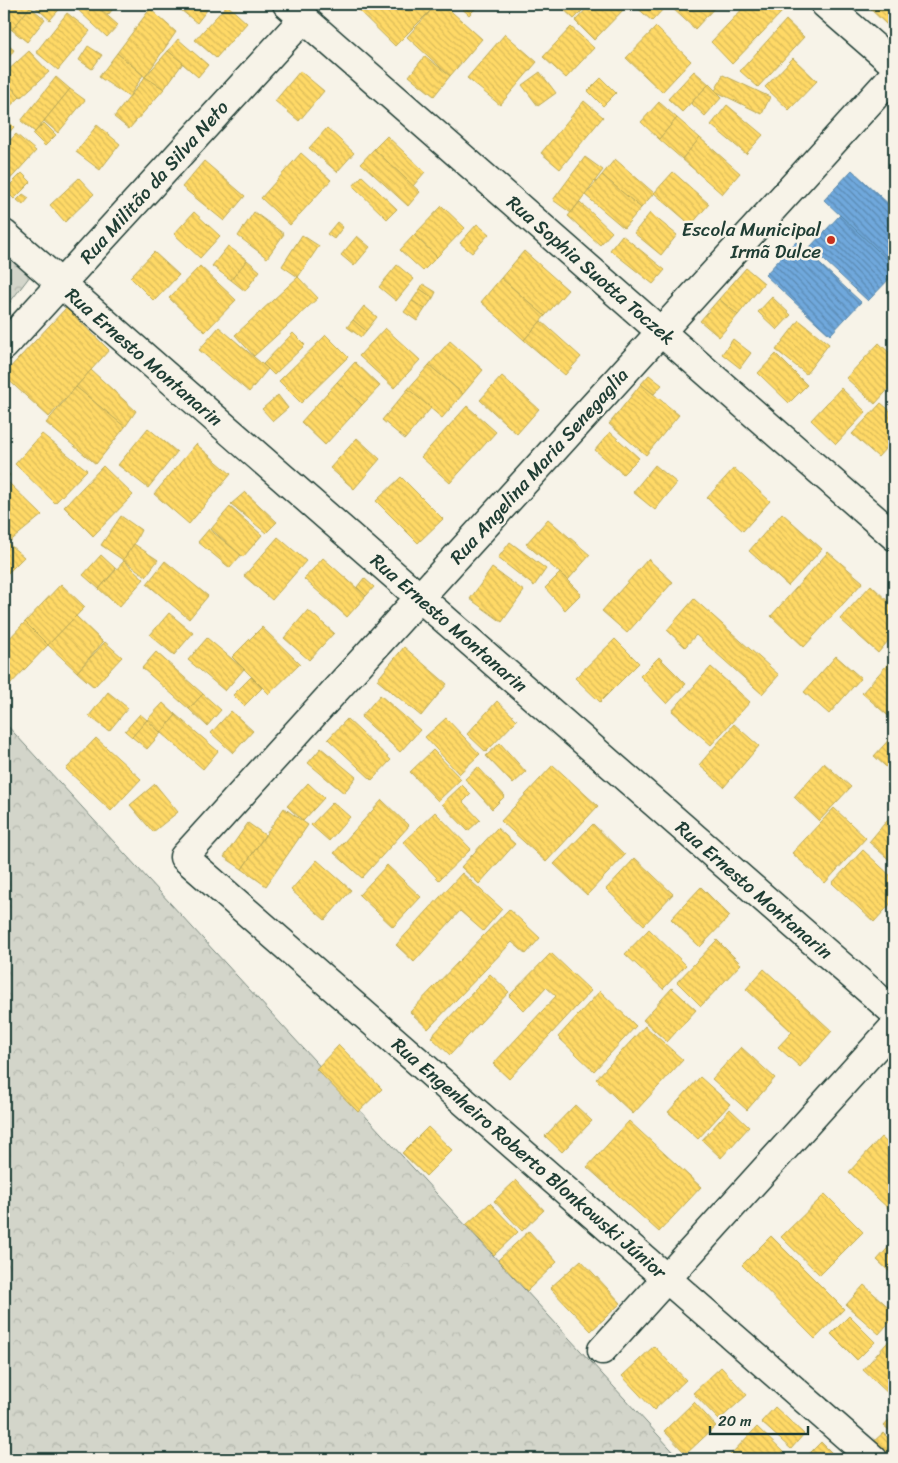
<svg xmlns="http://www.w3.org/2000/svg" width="898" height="1463" viewBox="0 0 898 1463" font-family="Sriracha,sans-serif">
<defs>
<pattern id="forest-crowns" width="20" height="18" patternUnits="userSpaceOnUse" patternTransform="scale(1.25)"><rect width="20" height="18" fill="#d3d5ca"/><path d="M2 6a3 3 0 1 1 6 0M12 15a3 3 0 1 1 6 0" fill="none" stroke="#b5b8ae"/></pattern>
<pattern id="homes-back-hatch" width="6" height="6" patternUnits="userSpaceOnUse" patternTransform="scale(1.25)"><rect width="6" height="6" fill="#ffd966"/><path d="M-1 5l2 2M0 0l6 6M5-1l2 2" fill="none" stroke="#dabb59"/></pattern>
<pattern id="schools-back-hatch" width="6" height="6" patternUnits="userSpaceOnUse" patternTransform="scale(1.25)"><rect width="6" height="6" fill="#6fa8dc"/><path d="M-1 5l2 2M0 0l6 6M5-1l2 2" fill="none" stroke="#5b8ab3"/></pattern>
</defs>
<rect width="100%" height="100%" fill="#f7f3e8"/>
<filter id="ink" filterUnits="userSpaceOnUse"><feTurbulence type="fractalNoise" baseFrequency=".02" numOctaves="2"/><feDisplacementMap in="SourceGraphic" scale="10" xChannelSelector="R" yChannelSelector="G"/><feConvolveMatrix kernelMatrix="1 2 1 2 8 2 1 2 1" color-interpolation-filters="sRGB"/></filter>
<g filter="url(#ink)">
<!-- forest -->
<g fill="url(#forest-crowns)" stroke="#79897f">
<polygon points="4,253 30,276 4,310"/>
<polygon points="4,722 680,1459 4,1459"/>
</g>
<!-- homes -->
<g fill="url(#homes-back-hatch)" stroke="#bcaa57">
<polygon points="4,4 26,4 30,7 12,30 4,24"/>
<polygon points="32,4 64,4 50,20"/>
<polygon points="83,4 94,4 118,25 107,37 78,10"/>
<polygon points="101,4 117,4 108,15 98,7"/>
<polygon points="178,4 200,4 207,10 197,23 176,6"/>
<polygon points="352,4 437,4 395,46"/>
<polygon points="437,4 443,4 482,39 450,76 407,37"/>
<polygon points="457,4 480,4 469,15"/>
<polygon points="564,4 589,4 574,19 561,7"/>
<polygon points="591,4 629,4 594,40 575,21"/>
<polygon points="633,4 668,4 652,21"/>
<polygon points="674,4 718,4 695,29 671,7"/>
<polygon points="747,4 775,4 783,11 732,64 711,42"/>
<polygon points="865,4 894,4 894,18 887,25"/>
<polygon points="227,5 247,23 216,58 195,40"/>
<polygon points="30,7 45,19 27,42 12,30"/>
<polygon points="150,9 176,32 145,77 117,53"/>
<polygon points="67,13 90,31 58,70 36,52"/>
<polygon points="786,20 804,37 758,87 740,71"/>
<polygon points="571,27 594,48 566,78 543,57"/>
<polygon points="656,27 691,61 662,92 626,58"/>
<polygon points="505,34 537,62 500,105 467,78"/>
<polygon points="178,39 208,65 198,77 168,51"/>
<polygon points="4,42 14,50 4,64"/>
<polygon points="88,46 102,55 92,69 79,60"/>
<polygon points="29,51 49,72 21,97 4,80 4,74"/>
<polygon points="168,51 183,63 164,89 145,77"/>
<polygon points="117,53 143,75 129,97 99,77"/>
<polygon points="425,56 450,76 434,96 409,76"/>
<polygon points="793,58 817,81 789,110 765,87"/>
<polygon points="300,71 324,91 299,121 275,101"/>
<polygon points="694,71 709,84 682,112 668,99"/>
<polygon points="540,72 556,93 538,106 522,85"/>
<polygon points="723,75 770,97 762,114 715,91"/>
<polygon points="56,77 70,89 35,132 21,121"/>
<polygon points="145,77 164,89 129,129 114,117"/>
<polygon points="601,78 616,93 603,106 588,91"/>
<polygon points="4,80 20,97 5,111 4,110"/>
<polygon points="709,84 722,97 705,116 691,103"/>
<polygon points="70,89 85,100 58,133 44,121"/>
<polygon points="584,101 603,117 560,169 541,153"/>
<polygon points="659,102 677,118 659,139 641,122"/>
<polygon points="727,105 763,135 746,154 711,125"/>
<polygon points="4,117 14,127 4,138"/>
<polygon points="677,118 700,138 682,159 659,139"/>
<polygon points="44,123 56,135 45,146 33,134"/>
<polygon points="97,125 120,144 100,170 76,152"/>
<polygon points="327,128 354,153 337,172 309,148"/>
<polygon points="16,134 36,151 4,186 4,147"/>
<polygon points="387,136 425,172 413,186 374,149"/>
<polygon points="700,138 740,173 722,194 682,159"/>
<polygon points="374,149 420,192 408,206 361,163"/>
<polygon points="301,153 331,180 290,225 261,198"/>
<polygon points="585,157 603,170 571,213 553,200"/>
<polygon points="615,159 654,193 641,208 602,175"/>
<polygon points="204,161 245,196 224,221 182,187"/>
<polygon points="673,172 709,204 691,225 654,193"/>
<polygon points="22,173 31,182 14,199 5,190"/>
<polygon points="602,175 641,208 624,228 585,195"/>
<polygon points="362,176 397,209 387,219 353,186"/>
<polygon points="79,178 94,194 65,222 50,205"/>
<polygon points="23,194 29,198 23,205 17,200"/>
<polygon points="580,202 612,232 600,245 568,216"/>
<polygon points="442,206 465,228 437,257 414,235"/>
<polygon points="194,212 220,236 200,258 174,234"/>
<polygon points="254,212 284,234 267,258 238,236"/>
<polygon points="650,213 677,235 661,255 634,233"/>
<polygon points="337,222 343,227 334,239 327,234"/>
<polygon points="477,224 489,234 472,253 460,243"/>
<polygon points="302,235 319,246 298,277 282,266"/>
<polygon points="414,235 437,257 423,271 400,250"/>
<polygon points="622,235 665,270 653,284 610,250"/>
<polygon points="357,236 370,247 354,266 341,255"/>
<polygon points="228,246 247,260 231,280 212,266"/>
<polygon points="524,251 568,290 545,316 501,278"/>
<polygon points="154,252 179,275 154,301 130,277"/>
<polygon points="247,260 260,271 245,291 231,280"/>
<polygon points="397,265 414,279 396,301 379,287"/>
<polygon points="200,266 236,300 205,332 169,298"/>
<polygon points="746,268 764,283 738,315 719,299"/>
<polygon points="298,277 318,298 254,356 235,335"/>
<polygon points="501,278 545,316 524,340 481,302"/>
<polygon points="423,284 436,292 433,298 420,289"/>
<polygon points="420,289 433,298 425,309 412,301"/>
<polygon points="772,297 791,315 777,330 758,312"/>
<polygon points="719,299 738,315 719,337 700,321"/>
<polygon points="412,301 425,309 417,321 404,312"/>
<polygon points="364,306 377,317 366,331 353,320"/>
<polygon points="66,308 109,350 49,417 4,376 4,374"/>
<polygon points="353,320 366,331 361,337 347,327"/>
<polygon points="799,320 829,344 806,374 776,350"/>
<polygon points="541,321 581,357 565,375 524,340"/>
<polygon points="219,327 268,369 249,392 199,350"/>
<polygon points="385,328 420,360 394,388 359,356"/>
<polygon points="293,333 305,345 274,375 263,364"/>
<polygon points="326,335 348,357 301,403 279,381"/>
<polygon points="733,339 751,353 740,368 722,354"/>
<polygon points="450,341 483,370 463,394 429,365"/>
<polygon points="879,343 894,357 894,383 875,404 846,378"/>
<polygon points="776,354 807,385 789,403 758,373"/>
<polygon points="355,362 380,386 362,405 337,382"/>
<polygon points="429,365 463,394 442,418 408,389"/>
<polygon points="91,370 136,411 125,427 76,387"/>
<polygon points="649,375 662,385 654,394 641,384"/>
<polygon points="502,376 539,409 517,434 480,400"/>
<polygon points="337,382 362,405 325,445 301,422"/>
<polygon points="641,384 679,415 646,455 609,424"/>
<polygon points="76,387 125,427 96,464 46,423"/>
<polygon points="841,388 866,412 836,444 811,420"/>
<polygon points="408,389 431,408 405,439 382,420"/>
<polygon points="278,395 288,408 273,421 262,409"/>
<polygon points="881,403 894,414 894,439 878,457 852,434"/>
<polygon points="467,406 496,432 450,483 421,457"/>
<polygon points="148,428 177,452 148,488 118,465"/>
<polygon points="610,432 639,458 623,474 595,450"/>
<polygon points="42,434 87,470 55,503 15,464"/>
<polygon points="357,438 380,459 354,489 330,468"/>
<polygon points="196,444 231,474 189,524 154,494"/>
<polygon points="655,465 677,483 655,510 633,492"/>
<polygon points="103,466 133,495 93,536 64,507"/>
<polygon points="734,468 770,501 743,531 707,498"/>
<polygon points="4,469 10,475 4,482"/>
<polygon points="401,477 443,519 418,543 376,501"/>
<polygon points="8,482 42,515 8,543 4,538 4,486"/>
<polygon points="245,492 277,522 266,533 231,504"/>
<polygon points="230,507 262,535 243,557 211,529"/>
<polygon points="782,513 822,549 788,586 749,551"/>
<polygon points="121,516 141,530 134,544 123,560 101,545"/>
<polygon points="548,519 590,555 568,580 526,544"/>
<polygon points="209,529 241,555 230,568 198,542"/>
<polygon points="278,537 306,561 272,600 244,576"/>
<polygon points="4,540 24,557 4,577"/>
<polygon points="510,542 546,569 534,586 498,558"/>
<polygon points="134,544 158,560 146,576 123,560"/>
<polygon points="828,552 863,582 804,647 771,616"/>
<polygon points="101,555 116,569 99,589 83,575"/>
<polygon points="323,558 366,596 347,617 304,579"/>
<polygon points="648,559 673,582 627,633 602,611"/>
<polygon points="124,561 144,579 119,607 99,589"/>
<polygon points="165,561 208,596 189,619 147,584"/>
<polygon points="492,568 524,591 502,622 470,599"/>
<polygon points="560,573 581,594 565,610 545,588"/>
<polygon points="364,578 374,587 366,596 357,587"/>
<polygon points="61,584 85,607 48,645 25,622"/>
<polygon points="871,585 894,607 894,634 878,653 840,619"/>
<polygon points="694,599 779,675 762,694 696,635 685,647 667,630"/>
<polygon points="308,610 334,633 309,660 284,638"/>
<polygon points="169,613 193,633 174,655 150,635"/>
<polygon points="76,616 103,642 77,672 48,645"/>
<polygon points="25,622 48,645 4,691 4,644"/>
<polygon points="262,627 300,664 269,694 232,657"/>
<polygon points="207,638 244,669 225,691 188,660"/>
<polygon points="615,639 639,663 600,702 575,678"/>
<polygon points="105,642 122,657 94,687 77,672"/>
<polygon points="404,647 447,684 421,716 377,680"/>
<polygon points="156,652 203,694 189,709 142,668"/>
<polygon points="836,656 861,678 829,714 804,692"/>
<polygon points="659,657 686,684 667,704 640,676"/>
<polygon points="894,657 894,721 862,693"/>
<polygon points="711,667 750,702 711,745 672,711"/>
<polygon points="251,677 262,688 244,706 233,695"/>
<polygon points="108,692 128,708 109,731 89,716"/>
<polygon points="203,694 221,710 207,726 189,709"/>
<polygon points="380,695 420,730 400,752 361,717"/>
<polygon points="497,701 517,720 486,752 467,734"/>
<polygon points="163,703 176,715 161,733 147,720"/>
<polygon points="231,711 253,731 233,753 211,733"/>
<polygon points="140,714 147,720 132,737 125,731"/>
<polygon points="176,715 218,751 203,769 161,733"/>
<polygon points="446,718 480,754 459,774 425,737"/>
<polygon points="347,719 391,760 372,780 328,739"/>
<polygon points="147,720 161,733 147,749 132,737"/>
<polygon points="734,724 759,746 724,787 699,765"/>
<polygon points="894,734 894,774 874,756"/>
<polygon points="96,738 141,779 111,811 66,769"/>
<polygon points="500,743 526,772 513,784 486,756"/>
<polygon points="321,748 356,777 344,793 308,763"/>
<polygon points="433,750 461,779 438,801 410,772"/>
<polygon points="824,763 851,787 819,821 794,797"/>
<polygon points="553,765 598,806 546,862 501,821"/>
<polygon points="478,767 505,796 492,809 465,779"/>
<polygon points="308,783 324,798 303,821 287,806"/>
<polygon points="155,784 178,812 153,832 130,805"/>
<polygon points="462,785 471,794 463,802 480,820 468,831 442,804"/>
<polygon points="382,800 409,826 362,878 334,853"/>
<polygon points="333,802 350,817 329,841 311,825"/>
<polygon points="284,808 308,825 266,886 242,869"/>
<polygon points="834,808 866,838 825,883 792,853"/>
<polygon points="435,812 471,849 439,880 403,842"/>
<polygon points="894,812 894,864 869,842"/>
<polygon points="248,823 265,835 242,869 224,857"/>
<polygon points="593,824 625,855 587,895 554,864"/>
<polygon points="497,828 515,844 479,884 461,867"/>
<polygon points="863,850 894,879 894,900 874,922 832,883"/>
<polygon points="635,858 673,894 644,925 606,889"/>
<polygon points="317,860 351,890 325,920 291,890"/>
<polygon points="387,865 421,897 393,927 359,895"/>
<polygon points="462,873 502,909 483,931 460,911 414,962 396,945"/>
<polygon points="701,887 730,916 700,947 671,919"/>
<polygon points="509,909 540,938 526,954 512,942 428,1029 410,1012"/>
<polygon points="649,929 686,965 663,989 625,954"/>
<polygon points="717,940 741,964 701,1006 677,982"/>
<polygon points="551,953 591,991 509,1079 493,1064 556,996 546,987 524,1011 509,996"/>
<polygon points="764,969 832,1031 800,1067 778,1047 792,1032 746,989"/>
<polygon points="490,974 509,992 450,1055 431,1037"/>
<polygon points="672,988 696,1010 667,1042 643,1020"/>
<polygon points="600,991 636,1026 594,1071 558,1037"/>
<polygon points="645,1026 683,1060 633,1114 596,1079"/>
<polygon points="339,1045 382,1089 358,1112 316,1069"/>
<polygon points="741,1047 775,1078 747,1110 712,1079"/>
<polygon points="700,1077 730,1104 698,1139 668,1112"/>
<polygon points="894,1093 894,1104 889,1099"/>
<polygon points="575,1105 592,1121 562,1152 545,1136"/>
<polygon points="730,1109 749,1127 721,1158 702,1140"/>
<polygon points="629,1121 701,1187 659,1232 587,1167"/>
<polygon points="428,1127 452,1150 426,1176 402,1153"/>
<polygon points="881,1137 894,1149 894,1205 890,1210 849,1172"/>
<polygon points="516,1180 544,1210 522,1231 494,1201"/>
<polygon points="825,1194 863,1232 820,1275 781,1237"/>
<polygon points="490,1203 518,1232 494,1255 466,1225"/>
<polygon points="529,1231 557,1262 527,1291 498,1260"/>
<polygon points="771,1236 844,1309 815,1339 742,1265"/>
<polygon points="894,1241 894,1276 877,1260"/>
<polygon points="581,1260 621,1303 591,1331 550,1288"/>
<polygon points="864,1285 894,1312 894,1317 879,1334 846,1305"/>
<polygon points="849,1316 875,1342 857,1360 831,1334"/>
<polygon points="894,1335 894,1393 891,1396 863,1370"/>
<polygon points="654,1346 686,1380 654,1410 622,1376"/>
<polygon points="721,1367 747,1395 719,1420 693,1393"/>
<polygon points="694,1402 716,1426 686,1454 664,1431"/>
<polygon points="775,1407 804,1434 791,1449 761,1422"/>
<polygon points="892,1417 894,1419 894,1434 884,1426"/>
<polygon points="757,1427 784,1453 778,1459 732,1459 729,1456"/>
<polygon points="883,1433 894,1444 894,1447 886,1455 873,1442"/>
<polygon points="821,1442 837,1458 804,1459"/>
</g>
<!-- schools -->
<g fill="url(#schools-back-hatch)" stroke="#5788aa">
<polygon points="852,170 894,209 894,266 824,200"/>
<polygon points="840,215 894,266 894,274 868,301 810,247"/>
<polygon points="796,242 861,302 830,335 765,275"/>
</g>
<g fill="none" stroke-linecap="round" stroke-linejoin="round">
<defs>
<g id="minor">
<polyline points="287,4 894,536"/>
<polyline points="825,4 894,64"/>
<polyline points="4,234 894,1012"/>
<polyline points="4,346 304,18"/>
<polyline points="602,1350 894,1027"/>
<polyline points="873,1459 184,857 894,75"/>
</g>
</defs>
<!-- minor casing -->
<use href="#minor" stroke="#1f3d34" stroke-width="31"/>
<!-- minor -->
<use href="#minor" stroke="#f7f3e8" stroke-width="28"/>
</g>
</g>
<!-- markers -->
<circle fill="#c8321e" stroke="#f7f3e8" stroke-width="2" cx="831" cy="240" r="5"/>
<g text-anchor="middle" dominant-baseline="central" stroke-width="5" stroke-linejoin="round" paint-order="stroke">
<!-- street labels -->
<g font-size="19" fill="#1f3d34" stroke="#f7f3e8">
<text transform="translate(154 182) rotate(-48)">Rua Militão da Silva Neto</text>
<text transform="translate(591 270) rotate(41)">Rua Sophia Suotta Toczek</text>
<text transform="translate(144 357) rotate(41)">Rua Ernesto Montanarin</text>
<text transform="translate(539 466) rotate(-48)">Rua Angelina Maria Senegaglia</text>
<text transform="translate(449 623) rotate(41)">Rua Ernesto Montanarin</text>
<text transform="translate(754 890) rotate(41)">Rua Ernesto Montanarin</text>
<text transform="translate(529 1158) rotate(41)">Rua Engenheiro Roberto Blonkowski Júnior</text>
</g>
<!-- poi labels -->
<g font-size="19" fill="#1f3d34" stroke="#f7f3e8" text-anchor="end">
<text x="821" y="229">Escola Municipal<tspan x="821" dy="22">Irmã Dulce</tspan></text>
</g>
</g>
<!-- margin -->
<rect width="898" height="1463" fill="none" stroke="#f7f3e8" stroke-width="20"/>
<rect x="10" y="10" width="878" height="1443" fill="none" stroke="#1f3d34" stroke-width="2" filter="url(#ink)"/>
<!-- scale -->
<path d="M710 1426v8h98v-8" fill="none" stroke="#1f3d34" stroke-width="2.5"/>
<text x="718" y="1426" font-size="15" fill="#1f3d34" stroke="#f7f3e8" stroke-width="4" paint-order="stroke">20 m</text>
</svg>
